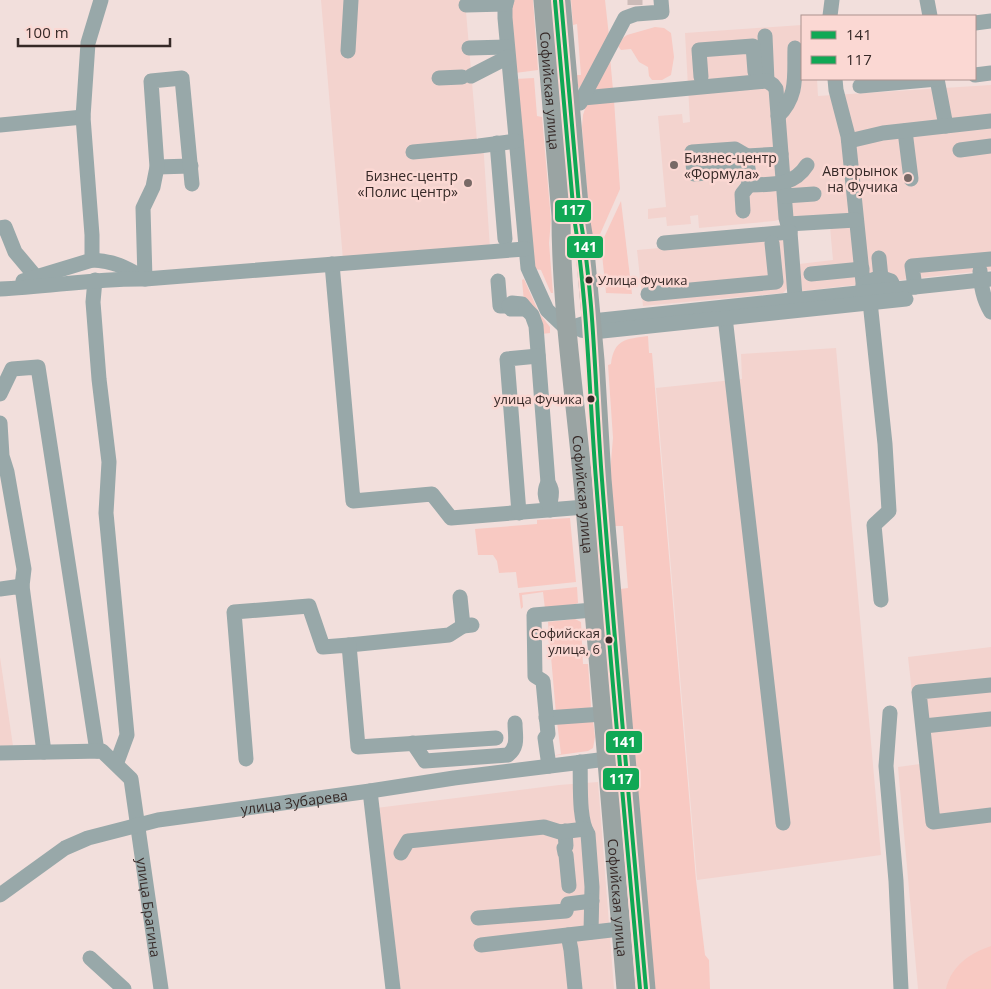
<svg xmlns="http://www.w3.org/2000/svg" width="991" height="989" viewBox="0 0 991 989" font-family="'Open Sans',sans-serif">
<rect width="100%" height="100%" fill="#f2dfdc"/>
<!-- built -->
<g fill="#f3d3ce">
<polygon points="321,0 465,0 477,141 483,141 490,249 343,260"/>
<polygon points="802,25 802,79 817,79 818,96 991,85 991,270 802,291 799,264 833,260 829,216 786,218 774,221 699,228 698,215 690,216 691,224 667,226 666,217 648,219 648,209 666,207 658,116 682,114 683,123 690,122 685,33"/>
<polygon points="784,237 788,288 783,293 643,306 637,250"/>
<polygon points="836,348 881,855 697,880 656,388 742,379 741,354"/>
<polygon points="991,647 991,989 918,989 898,767 920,764 908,657"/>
<polygon points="0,657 13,746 0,746"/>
<polygon points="598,782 614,989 396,989 376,808 559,785"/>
</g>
<!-- green -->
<g fill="#f8c9c2">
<polygon points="513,0 533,0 538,70 515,73 510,12"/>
<polygon points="571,0 605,0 609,36 580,88 578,87 577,75 581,75 577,24 573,25"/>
<polygon points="655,27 664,28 671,33 674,57 671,75 662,80 652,80 649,76 648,67 639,62 631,49 621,50 618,46 623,38 627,35"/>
<polygon points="610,57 613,90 592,91"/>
<polygon points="534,78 537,116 542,117 551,220 549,243 553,293 551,293 541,270 535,269 515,79"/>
<polygon points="614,100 620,189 597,241 594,242 590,225 582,127 583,115 587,103"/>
<polygon points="621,201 632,294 606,293 601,244"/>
<polygon points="524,279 539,313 550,327 550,333 541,334 524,302 522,280"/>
<path d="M648,336L649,353H652L696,880L705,955L709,960L710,989H655L620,589L628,588L623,526H615L610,473L613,438L608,365L611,364C614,339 626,339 648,336Z"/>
<polygon points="570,518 576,582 518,588 516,572 499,573 497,561 493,555 478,555 475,529 537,524 537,520"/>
<polygon points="577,587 578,603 571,606 545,609 543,592 522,595 523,607 521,609 519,593"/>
<polygon points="575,619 581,622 583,664 588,664 591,706 589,710 556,714 548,622"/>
<polygon points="593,720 595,737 593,748 588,751 552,756 561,754 557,722"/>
<path d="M991,946V989H946C951,966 970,953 991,946Z"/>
</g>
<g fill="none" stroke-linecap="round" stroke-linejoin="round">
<!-- minor-tunnel -->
<polyline stroke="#ccbbb8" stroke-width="15" stroke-dasharray="15 8" stroke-linecap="butt" points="635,0 635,5"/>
<!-- minor -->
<g stroke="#98a8a9" stroke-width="15">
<polyline points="507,0 505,5 505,18 528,268 547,310 567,329"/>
<polyline points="927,0 930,16"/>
<polyline points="466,5 506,4"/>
<polyline points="830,16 832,0"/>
<polyline points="975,23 991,21"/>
<polyline points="765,36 767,81"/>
<polyline points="469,48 507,47"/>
<polyline points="348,51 351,0"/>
<polyline points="975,75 991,73"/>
<polyline points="471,76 508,57"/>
<polyline points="701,77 699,50 753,46 755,72"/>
<polyline points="439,78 462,77"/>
<polyline points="835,79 836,90 848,136 865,302"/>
<polyline points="937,79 946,126"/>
<polyline points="860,86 937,79"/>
<polyline points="583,98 767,81 773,85 776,89 786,218 790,232 796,309"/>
<polyline points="580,103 625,18 636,14 662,12 661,0"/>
<path d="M778,116C799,95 794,75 795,48"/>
<polyline points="0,125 83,117"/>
<polyline points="905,131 911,179"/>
<polyline points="849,141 883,133 991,121"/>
<polyline points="497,143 505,239"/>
<polyline points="960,150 991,146"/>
<polyline points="413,152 479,146 516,141"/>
<path d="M781,154L747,156L749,185C772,184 793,187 807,165"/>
<polyline points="747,156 735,149 692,152 694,174 748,170"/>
<polyline points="157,167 191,166"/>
<polyline points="785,196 814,194"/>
<polyline points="743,211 742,194 749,185"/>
<polyline points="788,224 856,220"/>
<polyline points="0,228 5,227 15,252 36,277"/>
<polyline points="664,243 790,232"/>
<polyline points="879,258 881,278"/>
<path d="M92,260C114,261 125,267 144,278"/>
<polyline points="332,264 353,501 432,494 451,518 585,507"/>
<path d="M980,271C981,286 983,299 991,312"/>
<polyline points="811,274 862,269"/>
<polyline points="145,279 143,208 153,187 157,167 151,81 182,78 192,184"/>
<polyline points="95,280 93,302 99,379 109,462 106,513 127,735 117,762"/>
<polyline points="23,281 92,260 92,235 83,117 88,43 101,0"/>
<polyline points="498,281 500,306 509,306"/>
<path d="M863,286C872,278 881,276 891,281L895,289"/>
<polyline points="915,287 912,266 991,259"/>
<path d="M0,289C49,287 96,278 145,279L525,249"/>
<polyline points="869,292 885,444 889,511 874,525 881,600"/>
<polyline points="648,294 776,282 772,243"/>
<polygon points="512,303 522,304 526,309 511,309 509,306"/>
<polyline points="724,308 783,823"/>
<polyline points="526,309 532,315 536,326 548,483"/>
<polyline points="567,329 592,321 991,279"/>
<polyline points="581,330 593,332 906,299"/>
<polyline points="0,394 12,369 38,367 97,751"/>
<polyline points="0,423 2,456 7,472 24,569 22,586"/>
<path d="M550,505C544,499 544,490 548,483C555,492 549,500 550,510"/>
<polyline points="519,513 507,359 538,356"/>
<polyline points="0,589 22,586 44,752"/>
<polyline points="460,597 463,626 472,625"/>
<polyline points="349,645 449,635 463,626"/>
<polyline points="991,685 919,692 933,822 991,815"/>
<polyline points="890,713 886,766 896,881 901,989"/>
<polyline points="546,718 603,714"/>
<polyline points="924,726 991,719"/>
<path d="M413,743L425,761L508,755C519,746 515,736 515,723"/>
<path id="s1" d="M0,753L102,751L131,779L161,989"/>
<polyline points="246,759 234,612 309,606 323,647 349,645 358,747 496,738"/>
<path d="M580,762C581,780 578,820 588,834L592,887L591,932"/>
<polyline points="549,766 545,738 548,734 543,681 535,676 534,615 593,610"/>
<polyline points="370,791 393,989"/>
<polyline points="565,831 566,846 564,848 565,853 566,855 569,886"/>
<polyline points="401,853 408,841 544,827 560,832 585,829"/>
<path id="s2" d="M0,895L65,848L88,838L158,820L370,791L454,778L607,759"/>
<polyline points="478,918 566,911 568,904 592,901"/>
<polyline points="568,935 571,950 575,989"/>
<polyline points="481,945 620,929"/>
<polyline points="90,958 124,989"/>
</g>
<!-- major -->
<g stroke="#9aa4a3" stroke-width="19">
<path id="s3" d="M543,0L561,216C561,309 576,402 584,495C599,660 612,824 626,989"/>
<polyline points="561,0 580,216 584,240 595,360 602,479 646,989"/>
</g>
<defs>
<path id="bus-1" d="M561,0L580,216C595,303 595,392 602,480C615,650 631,819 646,989"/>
<path id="bus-2" d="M555,1L574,217C588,304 589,393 596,480C609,650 625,820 640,989"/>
</defs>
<!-- bus-1 casing -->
<use href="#bus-1" stroke="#fbd8d3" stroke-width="8"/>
<!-- bus-2 casing -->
<use href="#bus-2" stroke="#fbd8d3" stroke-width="8"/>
<!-- bus-1 -->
<use href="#bus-1" stroke="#10a855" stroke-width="4"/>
<!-- bus-2 -->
<use href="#bus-2" stroke="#10a855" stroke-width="4"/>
</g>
<!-- markers -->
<g fill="#786966" stroke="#fbd8d3" stroke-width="2">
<circle cx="674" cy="165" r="5"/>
<circle cx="908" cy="178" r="5"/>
<circle cx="468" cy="183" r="5"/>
</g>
<g fill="#362927" stroke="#fbd8d3" stroke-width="2">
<circle cx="589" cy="280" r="4.5"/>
<circle cx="591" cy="399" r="4.5"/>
<circle cx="609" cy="640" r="4.5"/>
</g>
<g text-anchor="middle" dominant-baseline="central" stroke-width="5" stroke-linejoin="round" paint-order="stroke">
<!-- bus labels -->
<g font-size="13" fill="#362927" stroke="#fbd8d3" text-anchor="end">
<text x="598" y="280" text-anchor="start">Улица Фучика</text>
<text x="582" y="399">улица Фучика</text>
<text x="600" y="633">Софийская<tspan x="600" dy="16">улица, 6</tspan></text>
</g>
<!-- street labels -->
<g font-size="14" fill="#362927" stroke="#fbd8d3">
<text stroke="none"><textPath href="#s3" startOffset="91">Софийская улица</textPath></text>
<text stroke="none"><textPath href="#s3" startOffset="496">Софийская улица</textPath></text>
<text stroke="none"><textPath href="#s2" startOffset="315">улица Зубарева</textPath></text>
<text stroke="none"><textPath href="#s3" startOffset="901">Софийская улица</textPath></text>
<text stroke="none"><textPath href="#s1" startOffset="272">улица Брагина</textPath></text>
</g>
<!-- poi labels -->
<g font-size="14" fill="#362927" stroke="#fbd8d3" text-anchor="end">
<text x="684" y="157" text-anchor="start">Бизнес-центр<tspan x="684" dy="16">«Формула»</tspan></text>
<text x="898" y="170">Авторынок<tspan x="898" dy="16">на Фучика</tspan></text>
<text x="458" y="175">Бизнес-центр<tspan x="458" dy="16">«Полис центр»</tspan></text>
</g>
</g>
<g stroke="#fbd8d3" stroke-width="2">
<rect x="554" y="199" width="38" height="24" rx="5" fill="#10a855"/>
<rect x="566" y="235" width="38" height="24" rx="5" fill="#10a855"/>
<rect x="605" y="730" width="38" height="24" rx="5" fill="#10a855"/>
<rect x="602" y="767" width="38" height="24" rx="5" fill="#10a855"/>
</g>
<g font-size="14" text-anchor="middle" font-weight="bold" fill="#fff">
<text x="573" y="215">117</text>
<text x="585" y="252">141</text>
<text x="624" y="747">141</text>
<text x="621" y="784">117</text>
</g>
<!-- legend -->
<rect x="801" y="15" width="175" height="65" fill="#fbd8d3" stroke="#ac928e"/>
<rect x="811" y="31" width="25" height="8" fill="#10a855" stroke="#ac928e"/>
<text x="846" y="40" font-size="15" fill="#362927">141</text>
<rect x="811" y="56" width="25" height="8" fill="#10a855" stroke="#ac928e"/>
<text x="846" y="65" font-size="15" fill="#362927">117</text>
<!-- scale -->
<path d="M18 38v8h152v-8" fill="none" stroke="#362927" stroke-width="2.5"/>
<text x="25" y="38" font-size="15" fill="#362927" stroke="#fbd8d3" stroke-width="4" paint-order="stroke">100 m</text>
</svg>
